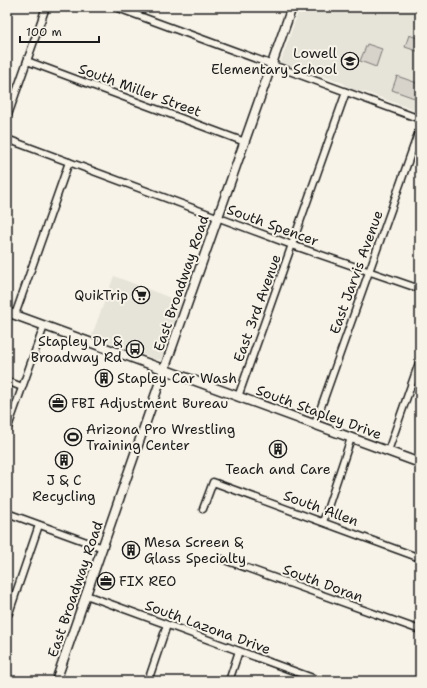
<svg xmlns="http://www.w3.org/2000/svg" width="427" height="688" viewBox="0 0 427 688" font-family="'Shantell Sans',sans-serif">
<rect width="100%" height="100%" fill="#f7f3e8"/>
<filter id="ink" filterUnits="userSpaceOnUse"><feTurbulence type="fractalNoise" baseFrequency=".025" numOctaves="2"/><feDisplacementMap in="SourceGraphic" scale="8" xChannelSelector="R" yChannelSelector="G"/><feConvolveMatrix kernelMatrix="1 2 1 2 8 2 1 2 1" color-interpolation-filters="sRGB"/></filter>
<g filter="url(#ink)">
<!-- built -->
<g fill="#e6e3d9">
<polygon points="300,7 420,7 420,115 412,109 365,92 357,91 350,89 343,83 304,69 297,70 281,64 281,61"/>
<polygon points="114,276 181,302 161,359 157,360 92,335"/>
</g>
<!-- green -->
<g fill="#d7d3cb" stroke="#7a7874">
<polygon points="409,35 420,39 420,52 405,47"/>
<polygon points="367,44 382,49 376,67 360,61"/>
<polygon points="397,76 420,84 420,100 392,90"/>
</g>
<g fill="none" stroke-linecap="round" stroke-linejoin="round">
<defs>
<g id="minor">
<polyline points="115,7 420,119"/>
<polyline points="27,61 245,142"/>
<polyline points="7,118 46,7"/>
<polyline points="7,139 292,245 420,289"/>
<polyline points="15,315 69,162"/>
<polyline points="7,381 22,387"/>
<polyline points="238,397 346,92"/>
<polyline points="315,424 420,128"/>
<polyline points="7,430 44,326"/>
<polyline points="388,451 420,360"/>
<polyline points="203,509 213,482 420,558"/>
<polyline points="7,513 103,548"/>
<polyline points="323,522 351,438"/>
<polyline points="219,558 420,630"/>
<polyline points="86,595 321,681"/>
<polyline points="7,613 9,613 39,525"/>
<polyline points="148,681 167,625"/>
<polyline points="229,681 239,651"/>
</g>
<g id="major">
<polyline points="7,312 420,463"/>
<polyline points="56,681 164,370 292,7"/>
</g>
</defs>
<!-- minor casing -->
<use href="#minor" stroke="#1c1c1c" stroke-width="9"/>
<!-- major casing -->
<use href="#major" stroke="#1c1c1c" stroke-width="11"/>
<!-- minor -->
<use href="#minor" stroke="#f7f3e8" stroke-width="6"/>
<!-- major -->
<use href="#major" stroke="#f7f3e8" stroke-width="8"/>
</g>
</g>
<!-- icons -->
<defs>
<symbol id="school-ring" viewBox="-11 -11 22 22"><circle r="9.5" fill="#f7f3e8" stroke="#1c1c1c" stroke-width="1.5"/><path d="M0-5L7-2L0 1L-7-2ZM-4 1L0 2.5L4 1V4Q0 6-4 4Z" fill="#1c1c1c"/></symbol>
<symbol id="supermarket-ring" viewBox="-11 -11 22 22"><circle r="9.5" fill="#f7f3e8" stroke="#1c1c1c" stroke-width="1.5"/><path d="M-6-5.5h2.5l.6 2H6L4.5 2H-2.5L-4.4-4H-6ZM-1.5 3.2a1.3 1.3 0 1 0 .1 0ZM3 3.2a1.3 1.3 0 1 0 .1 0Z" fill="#1c1c1c"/></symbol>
<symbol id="bus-ring" viewBox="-11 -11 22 22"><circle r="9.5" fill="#f7f3e8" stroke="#1c1c1c" stroke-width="1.5"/><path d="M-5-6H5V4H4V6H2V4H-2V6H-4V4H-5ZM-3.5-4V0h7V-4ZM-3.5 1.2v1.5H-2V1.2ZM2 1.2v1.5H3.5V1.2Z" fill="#1c1c1c"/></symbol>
<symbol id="building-ring" viewBox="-11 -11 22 22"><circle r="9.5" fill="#f7f3e8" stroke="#1c1c1c" stroke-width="1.5"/><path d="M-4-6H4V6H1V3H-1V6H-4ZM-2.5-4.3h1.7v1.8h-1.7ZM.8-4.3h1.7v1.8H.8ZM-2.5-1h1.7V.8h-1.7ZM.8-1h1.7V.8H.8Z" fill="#1c1c1c"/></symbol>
<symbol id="office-ring" viewBox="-11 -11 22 22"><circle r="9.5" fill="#f7f3e8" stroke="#1c1c1c" stroke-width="1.5"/><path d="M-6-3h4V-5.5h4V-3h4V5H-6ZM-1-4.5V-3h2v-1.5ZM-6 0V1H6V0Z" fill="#1c1c1c"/></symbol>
<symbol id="stadium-ring" viewBox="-11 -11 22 22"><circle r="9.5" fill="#f7f3e8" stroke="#1c1c1c" stroke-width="1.5"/><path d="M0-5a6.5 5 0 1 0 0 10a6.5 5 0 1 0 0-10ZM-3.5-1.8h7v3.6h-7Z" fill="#1c1c1c"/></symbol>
</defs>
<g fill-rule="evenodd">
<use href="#school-ring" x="340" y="51" width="20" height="20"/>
<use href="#supermarket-ring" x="131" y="285" width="20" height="20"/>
<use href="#bus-ring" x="125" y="339" width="20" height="20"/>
<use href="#building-ring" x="94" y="368" width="20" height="20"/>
<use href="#office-ring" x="48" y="393" width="20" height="20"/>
<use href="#stadium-ring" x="63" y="427" width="20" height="20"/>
<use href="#building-ring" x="268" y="439" width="20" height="20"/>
<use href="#building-ring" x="54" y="450" width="20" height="20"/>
<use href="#building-ring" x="121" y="540" width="20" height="20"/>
<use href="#office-ring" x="96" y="571" width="20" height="20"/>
</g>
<g text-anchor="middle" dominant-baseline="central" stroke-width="4" stroke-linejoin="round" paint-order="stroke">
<!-- poi labels -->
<g font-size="14" fill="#1c1c1c" stroke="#f7f3e8" text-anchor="start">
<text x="337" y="53" text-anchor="end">Lowell<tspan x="337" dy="16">Elementary School</tspan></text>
<text x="128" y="295" text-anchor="end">QuikTrip</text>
<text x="122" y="341" text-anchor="end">Stapley Dr &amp;<tspan x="122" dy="16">Broadway Rd</tspan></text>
<text x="117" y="378">Stapley Car Wash</text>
<text x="71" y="403">FBI Adjustment Bureau</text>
<text x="86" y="429">Arizona Pro Wrestling<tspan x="86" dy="16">Training Center</tspan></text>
<text x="278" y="469" text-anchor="middle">Teach and Care</text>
<text x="64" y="480" text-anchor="middle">J &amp; C<tspan x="64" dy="16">Recycling</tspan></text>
<text x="144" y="542">Mesa Screen &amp;<tspan x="144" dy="16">Glass Specialty</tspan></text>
<text x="119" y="581">FIX REO</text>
</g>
<!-- street labels -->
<g font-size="14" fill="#1c1c1c" stroke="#f7f3e8">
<text transform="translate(140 90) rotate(20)">South Miller Street</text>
<text transform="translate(273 225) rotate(20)">South Spencer</text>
<text transform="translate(356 272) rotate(-70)">East Jarvis Avenue</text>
<text transform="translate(181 283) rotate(-71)">East Broadway Road</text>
<text transform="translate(257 308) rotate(-70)">East 3rd Avenue</text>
<text transform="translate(319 412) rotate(20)">South Stapley Drive</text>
<text transform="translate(321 508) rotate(20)">South Allen</text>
<text transform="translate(323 583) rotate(20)">South Doran</text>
<text transform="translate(75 589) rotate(-71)">East Broadway Road</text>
<text transform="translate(208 627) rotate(20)">South Lazona Drive</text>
</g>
</g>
<!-- margin -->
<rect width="427" height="688" fill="none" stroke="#f7f3e8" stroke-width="24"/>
<rect x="12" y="12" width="403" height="664" fill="none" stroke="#1c1c1c" stroke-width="1.5" filter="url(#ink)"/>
<!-- scale -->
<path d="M20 36v6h79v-6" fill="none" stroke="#1c1c1c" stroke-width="2"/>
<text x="26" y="36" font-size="12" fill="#1c1c1c" stroke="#f7f3e8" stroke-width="3" paint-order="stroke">100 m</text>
</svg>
